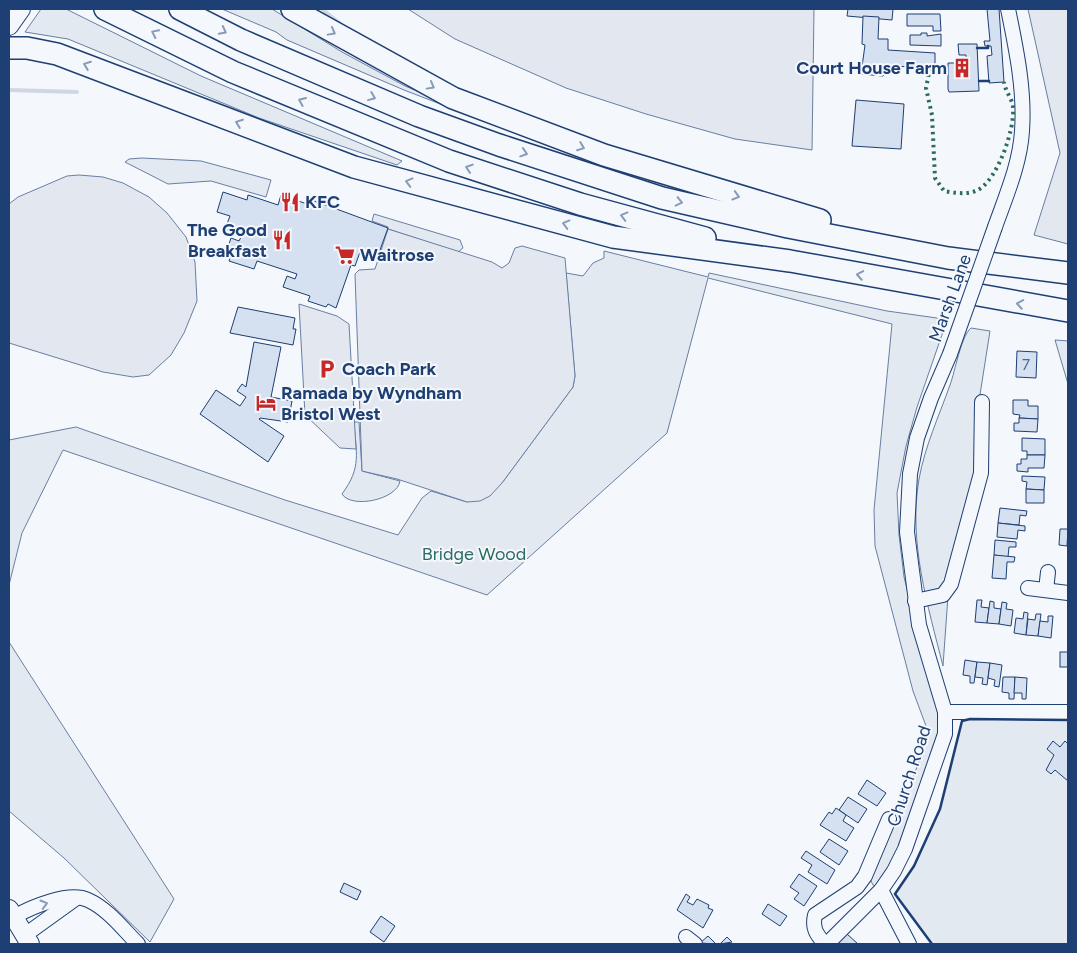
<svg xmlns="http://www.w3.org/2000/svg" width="1077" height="953" viewBox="0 0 1077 953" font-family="Figtree,sans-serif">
<rect width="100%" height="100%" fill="#f4f7fb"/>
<!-- green -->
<g fill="#e3e9f0" stroke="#687fa3">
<polygon points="41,9 66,9 201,76 402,161 397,165 259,118 68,39 25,32"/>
<polygon points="222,9 272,9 342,52 405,86 448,104 448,107 404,90 287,40 276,32"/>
<polygon points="142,158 201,161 271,180 266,197 211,181 168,184 125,162 129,159"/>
<polygon points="374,214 460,240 463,248 458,252 388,229 388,227 372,221"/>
<polygon points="604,251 708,277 709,273 887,311 937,318 945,326 917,407 906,446 897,493 899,535 904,577 940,722 940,737 901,846 879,887 873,885 870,879 911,783 929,734 913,691 875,546 874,510 892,324 708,278 667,433 487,595 63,450 22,533 9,585 9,440 76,427 285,500 398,535 422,498 431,491 467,502 502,483 573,387 575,376 566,273 583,276 593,263 604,258"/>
<path d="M971,328L990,331L979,401L978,473L949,582L943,666C928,606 908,542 919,479C925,446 939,416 950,385C955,372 961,336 971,328Z"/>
<polygon points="1055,340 1068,341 1068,384"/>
<path d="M354,422H359L362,471L400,481C397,500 351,509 342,494C362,467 356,453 354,422Z"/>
<polygon points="9,642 174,899 150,942 64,858 9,811"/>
<polygon points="970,719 1068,720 1068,944 932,944 895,894 914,866 940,809 962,721"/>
</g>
<!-- parking -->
<g fill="#e3e8f0" stroke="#687fa3">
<polygon points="408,9 814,9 812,150 735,139 646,114 566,88 455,39"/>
<polygon points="1028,9 1068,9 1068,244 1034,235 1060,153"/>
<polygon points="79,175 103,177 123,183 149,197 167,213 186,237 195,262 197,301 184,333 171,355 149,375 133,377 103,372 9,343 9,204 18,197 67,176"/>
<polygon points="388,229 492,262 502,268 509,263 515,248 522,246 565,258 575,376 573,387 502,483 490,496 480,501 467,502 397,479 362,471 355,274 359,270 375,269"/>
<polygon points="299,304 337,316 349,324 356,449 340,448 305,415"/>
</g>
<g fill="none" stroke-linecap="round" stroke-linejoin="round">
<!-- stream -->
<g stroke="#cfd7e4" stroke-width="4">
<polyline points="322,9 344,27"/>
<polyline points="9,90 77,92"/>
</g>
</g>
<!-- building -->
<g fill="#d5e0f0" stroke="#1d3f73">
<polygon points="842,9 893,9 892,20 847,16 848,9"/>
<polygon points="987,9 999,9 1004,82 989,83 987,56 992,55 991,46 985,46 984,41 990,41"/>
<polygon points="907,14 940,14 941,31 933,31 933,26 907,26"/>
<polygon points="863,16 879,17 878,39 888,39 888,50 935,53 935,68 890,66 883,76 861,74 865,45 862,44"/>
<polygon points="921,33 927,33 927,36 941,34 941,46 910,45 910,35 921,35"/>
<polygon points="958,44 977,44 979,91 949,92 948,89 948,63 966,63 966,55 959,55"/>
<polygon points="856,100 904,104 901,149 852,146"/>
<polygon points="223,192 247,200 248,195 278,205 281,195 310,205 312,200 388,228 377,258 360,252 355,266 351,265 336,308 328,304 326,307 308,301 310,296 283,287 287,276 295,279 297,274 257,261 254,269 229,261 232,252 227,250 231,238 239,241 242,235 225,229 230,216 217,212"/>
<polygon points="238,307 295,318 293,329 296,329 293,345 230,333"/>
<polygon points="254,342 281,347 271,397 292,401 288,422 260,418 259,419 284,436 268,462 200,414 216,390 240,406 246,397 237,391 242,384 246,387"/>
<polygon points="1017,351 1037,352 1036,378 1016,377"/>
<polygon points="1013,400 1028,400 1028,406 1038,406 1038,419 1019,418 1020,415 1013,414"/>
<polygon points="1019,418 1038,419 1037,432 1014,431 1014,423 1019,423"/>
<polygon points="1022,438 1045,439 1045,455 1027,455 1027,451 1022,451"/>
<polygon points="1027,455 1045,455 1044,468 1028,468 1028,472 1017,471 1017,464 1021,464 1021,459 1027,459"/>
<polygon points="1022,476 1045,477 1044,490 1026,489 1027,482 1022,481"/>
<polygon points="1026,489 1044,490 1044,503 1026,503"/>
<polygon points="1000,508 1027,511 1026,516 1020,515 1019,525 998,523"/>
<polygon points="998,523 1025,526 1025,531 1018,530 1017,539 997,537"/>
<polygon points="1060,529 1068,529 1067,546 1059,545"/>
<polygon points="995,540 1016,542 1016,547 1009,547 1008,557 994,555"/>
<polygon points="994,555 1015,557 1014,562 1007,562 1006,579 992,578"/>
<polygon points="977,600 982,600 981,607 989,608 987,623 975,622"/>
<polygon points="990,601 994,602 994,608 1001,609 999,624 987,623"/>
<polygon points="1002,602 1007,603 1006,609 1013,610 1011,626 999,624"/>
<polygon points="1024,612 1028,613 1026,635 1014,633 1016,618 1023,619"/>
<polygon points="1036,614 1041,614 1038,636 1026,635 1028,619 1035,620"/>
<polygon points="1048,616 1053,616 1051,638 1038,636 1040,621 1048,622"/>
<rect x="1060" y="652" width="8" height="15"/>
<polygon points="965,660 977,662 974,683 970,683 970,676 963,675"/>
<polygon points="977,662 990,663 987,685 982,684 983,678 975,677"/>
<polygon points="990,663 1002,665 999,687 994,686 995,680 988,678"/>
<polygon points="1003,677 1015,677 1014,699 1009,699 1009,693 1002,692"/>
<polygon points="1015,677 1027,678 1026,699 1022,699 1022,693 1014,693"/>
<polygon points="1053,741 1060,747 1065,741 1068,744 1068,781 1055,770 1051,774 1046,770 1054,755 1047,749"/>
<polygon points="867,780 886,793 877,806 858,794"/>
<polygon points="848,797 867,809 858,823 839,810"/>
<polygon points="836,808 846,815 843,821 854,828 846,841 820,825 829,812 832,814"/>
<polygon points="829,839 848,851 839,865 820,852"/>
<polygon points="806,851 835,870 827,884 808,872 812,865 801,858"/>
<polygon points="799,874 817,886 804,906 794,899 799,893 790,887"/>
<polygon points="344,883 361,891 357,900 340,892"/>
<polygon points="686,894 690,897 687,902 693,905 697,899 709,905 708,908 713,910 703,928 677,910"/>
<polygon points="768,904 787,916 780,926 762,914"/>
<polygon points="381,916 395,926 384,942 370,932"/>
<polygon points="847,934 858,944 837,944"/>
<polygon points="708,936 716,944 700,943"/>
<polygon points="727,937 732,942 720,944"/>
</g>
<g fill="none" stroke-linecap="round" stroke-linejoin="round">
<defs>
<g id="minor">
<path d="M995,227C1006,196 1020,164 1022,131C1025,90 1016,48 1008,9"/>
<polyline points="1028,588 1068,593"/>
<polyline points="1046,590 1048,572"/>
<polyline points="915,601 943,595 951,584 981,473 982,402"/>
<polyline points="945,712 1068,712"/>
<polyline points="881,890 909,944"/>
<path d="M14,917C31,907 69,891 88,900C108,909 123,929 138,944"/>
<polyline points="25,935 75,899"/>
<polyline points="686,937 695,944"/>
<path d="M825,944C816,934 812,928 815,915L857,887L865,876L889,819"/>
<polyline points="827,944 881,890 894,871 905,849 945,734 945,712 919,625 907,532 910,474 917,438 931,398 950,354"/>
</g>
<g id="major">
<polyline points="9,26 21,9"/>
<polyline points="9,909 30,944"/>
</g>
<g id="highway">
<polyline points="105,9 233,72 449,161 580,204 705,238"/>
<polyline points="180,9 241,40 419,116 499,145 662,198 788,227 948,258 1068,273"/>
<polyline points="292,9 453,98 604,155 820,220"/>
<polyline points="9,48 27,48 57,54 354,167 613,237 790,261 1068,311"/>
</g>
</defs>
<!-- minor casing -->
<use href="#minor" stroke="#1d3f73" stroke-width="16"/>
<!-- major casing -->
<use href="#major" stroke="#1d3f73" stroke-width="20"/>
<!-- highway casing -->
<use href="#highway" stroke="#1d3f73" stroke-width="24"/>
<!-- minor -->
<use href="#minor" stroke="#f4f7fb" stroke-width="14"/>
<!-- major -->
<use href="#major" stroke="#f4f7fb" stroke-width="18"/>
<!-- highway -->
<use href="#highway" stroke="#f4f7fb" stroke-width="21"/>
<defs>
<polyline id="minor-bridge" points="950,354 995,227"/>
</defs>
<!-- minor-bridge casing -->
<use href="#minor-bridge" stroke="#1d3f73" stroke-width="16" stroke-linecap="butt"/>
<!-- minor-bridge -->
<use href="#minor-bridge" stroke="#f4f7fb" stroke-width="14"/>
<!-- hedge -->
<path stroke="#2c6c60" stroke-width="4" stroke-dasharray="2.5 4" stroke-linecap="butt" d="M930,68L926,88L932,115L935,178L944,191C954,193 968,195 978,190C998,179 1015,129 1013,107C1012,98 1005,91 1004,82"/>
<!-- wall -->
<g stroke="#1d3f73" stroke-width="2.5">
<polyline points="977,48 988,48 988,46"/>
<polyline points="979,81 989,81"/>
<polyline points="932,944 895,894 914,866 940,809 962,721 970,719 1068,720"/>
</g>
</g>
<!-- one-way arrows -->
<defs><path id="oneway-chevron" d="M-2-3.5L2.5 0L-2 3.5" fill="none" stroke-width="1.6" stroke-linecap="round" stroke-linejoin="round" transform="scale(1.25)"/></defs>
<g stroke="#889bb7">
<use href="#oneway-chevron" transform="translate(223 31) rotate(27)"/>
<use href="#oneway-chevron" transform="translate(332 32) rotate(29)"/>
<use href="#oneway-chevron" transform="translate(155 33) rotate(-154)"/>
<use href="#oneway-chevron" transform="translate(87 65) rotate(-159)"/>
<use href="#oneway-chevron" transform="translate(431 86) rotate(29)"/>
<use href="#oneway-chevron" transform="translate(372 97) rotate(22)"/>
<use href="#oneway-chevron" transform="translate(302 101) rotate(-157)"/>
<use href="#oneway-chevron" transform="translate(239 123) rotate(-159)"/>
<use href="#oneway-chevron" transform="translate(581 147) rotate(21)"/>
<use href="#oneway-chevron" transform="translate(524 153) rotate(18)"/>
<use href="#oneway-chevron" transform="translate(469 168) rotate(-162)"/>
<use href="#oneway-chevron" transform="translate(409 182) rotate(-165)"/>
<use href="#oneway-chevron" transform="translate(736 196) rotate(16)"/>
<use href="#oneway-chevron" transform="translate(679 202) rotate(13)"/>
<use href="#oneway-chevron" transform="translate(624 216) rotate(-165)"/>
<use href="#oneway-chevron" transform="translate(566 224) rotate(-165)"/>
<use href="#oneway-chevron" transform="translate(860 275) rotate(-170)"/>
<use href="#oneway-chevron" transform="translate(1020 304) rotate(-170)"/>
<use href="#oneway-chevron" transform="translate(44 904) rotate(-16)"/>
</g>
<!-- icons -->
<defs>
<symbol id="building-bare" viewBox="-9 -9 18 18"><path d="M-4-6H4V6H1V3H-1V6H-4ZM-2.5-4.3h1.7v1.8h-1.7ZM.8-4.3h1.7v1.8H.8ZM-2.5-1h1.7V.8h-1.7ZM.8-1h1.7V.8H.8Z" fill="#c62828" stroke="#f4f7fb" stroke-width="2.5" paint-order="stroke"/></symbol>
<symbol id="restaurant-bare" viewBox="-9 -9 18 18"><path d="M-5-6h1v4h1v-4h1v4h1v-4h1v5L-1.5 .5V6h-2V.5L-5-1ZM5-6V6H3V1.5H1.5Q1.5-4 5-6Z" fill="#c62828" stroke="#f4f7fb" stroke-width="2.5" paint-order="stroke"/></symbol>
<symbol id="supermarket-bare" viewBox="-9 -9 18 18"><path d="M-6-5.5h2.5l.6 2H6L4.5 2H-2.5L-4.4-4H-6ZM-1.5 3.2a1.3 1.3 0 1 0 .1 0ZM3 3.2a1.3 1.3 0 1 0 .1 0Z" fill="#c62828" stroke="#f4f7fb" stroke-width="2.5" paint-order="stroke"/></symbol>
<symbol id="parking-bare" viewBox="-9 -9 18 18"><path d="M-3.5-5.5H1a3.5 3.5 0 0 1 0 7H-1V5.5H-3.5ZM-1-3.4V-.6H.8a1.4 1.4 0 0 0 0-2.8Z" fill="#c62828" stroke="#f4f7fb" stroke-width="2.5" paint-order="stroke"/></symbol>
<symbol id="hotel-bare" viewBox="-9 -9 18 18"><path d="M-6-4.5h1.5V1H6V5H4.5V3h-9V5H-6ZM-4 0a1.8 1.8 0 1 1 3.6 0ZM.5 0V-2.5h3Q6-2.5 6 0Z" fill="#c62828" stroke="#f4f7fb" stroke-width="2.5" paint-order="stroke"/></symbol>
</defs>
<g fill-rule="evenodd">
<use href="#building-bare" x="948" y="54" width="28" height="28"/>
<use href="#restaurant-bare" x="276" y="188" width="28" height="28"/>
<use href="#restaurant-bare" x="268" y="226" width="28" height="28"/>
<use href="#supermarket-bare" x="331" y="241" width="28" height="28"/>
<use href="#parking-bare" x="313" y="355" width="28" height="28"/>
<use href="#hotel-bare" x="252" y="389" width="28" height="28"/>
</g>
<g text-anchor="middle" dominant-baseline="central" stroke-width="4" stroke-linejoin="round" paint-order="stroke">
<!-- number labels -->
<g font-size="15" fill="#4b6792">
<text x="1026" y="365">7</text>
</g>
<!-- poi labels -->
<g font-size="18" font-weight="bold" fill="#1d3f73" stroke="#f4f7fb" text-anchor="start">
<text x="947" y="68" text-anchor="end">Court House Farm</text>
<text x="305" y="202">KFC</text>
<text x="267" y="230" text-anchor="end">The Good<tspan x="267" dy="21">Breakfast</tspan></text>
<text x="360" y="255">Waitrose</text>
<text x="342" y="369">Coach Park</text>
<text x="281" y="393">Ramada by Wyndham<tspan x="281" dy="21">Bristol West</tspan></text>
</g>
<!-- street labels -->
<g font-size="18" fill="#1d3f73" stroke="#f4f7fb">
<text transform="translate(950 298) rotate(-70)">Marsh Lane</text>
<text transform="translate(909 776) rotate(-72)">Church Road</text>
</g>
<!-- park labels -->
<g font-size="18" fill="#2c6c60" stroke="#f4f7fb">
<text x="474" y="554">Bridge Wood</text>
</g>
</g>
<!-- border -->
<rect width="1077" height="953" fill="none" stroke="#1d3f73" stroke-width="20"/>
</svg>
